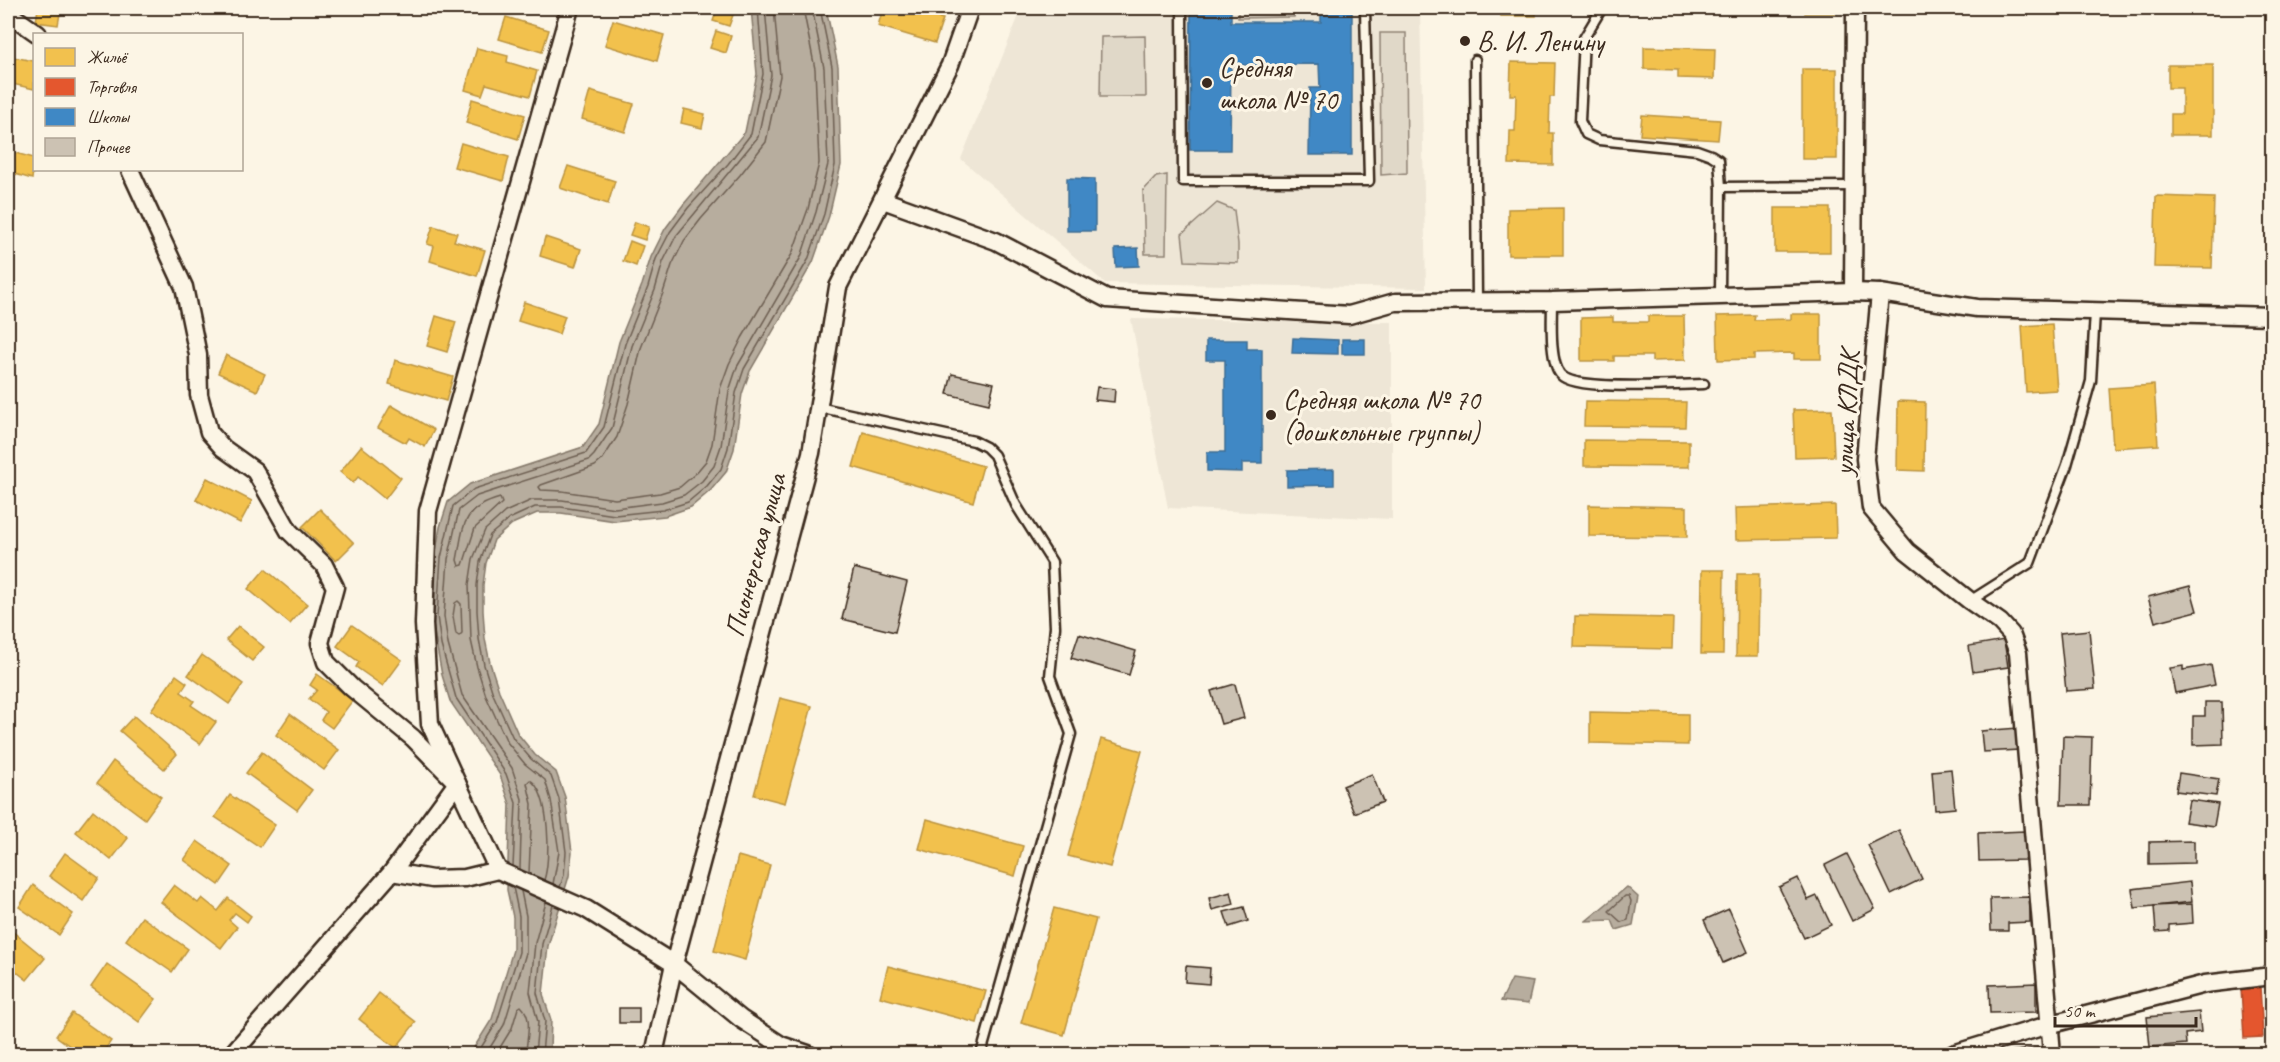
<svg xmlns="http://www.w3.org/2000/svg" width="2280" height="1062" viewBox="0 0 2280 1062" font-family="Caveat,sans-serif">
<rect width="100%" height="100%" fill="#fcf5e5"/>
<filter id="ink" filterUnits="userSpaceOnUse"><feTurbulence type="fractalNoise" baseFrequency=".0167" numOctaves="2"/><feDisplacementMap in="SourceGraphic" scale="12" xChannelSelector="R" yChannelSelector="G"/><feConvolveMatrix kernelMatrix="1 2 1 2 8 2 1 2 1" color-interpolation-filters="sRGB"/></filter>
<g filter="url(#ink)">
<!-- built -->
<g fill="#eee6d6">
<polygon points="1022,8 1420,8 1426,288 1105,283 961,159"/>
<polygon points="1131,319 1392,322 1392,519 1168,508"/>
</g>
<!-- green -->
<g fill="#e0d8c8" stroke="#8e8173" stroke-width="1.5">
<polygon points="1238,8 1294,8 1294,17 1238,18"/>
<polygon points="1380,33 1406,33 1407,173 1381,175"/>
<polygon points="1145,36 1146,97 1100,97 1101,37"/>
<polygon points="1167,175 1166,254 1145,254 1143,191 1156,177"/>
<polygon points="1217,203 1234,210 1238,244 1238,263 1185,261 1182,234"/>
</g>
<!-- water -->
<g fill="#b7ad9e" stroke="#85796b" stroke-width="1.5">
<polygon points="751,8 826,8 838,66 841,165 829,216 813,262 750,371 742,394 734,449 726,472 711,490 691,507 665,516 615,521 561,513 537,513 512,524 494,540 486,563 483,585 483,611 485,639 490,663 499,691 518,734 535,755 556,772 565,797 572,852 569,876 548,946 543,994 551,1020 550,1049 547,1054 470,1054 492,1019 513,950 513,917 507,890 510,804 500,775 450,701 442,675 431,616 435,558 440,527 448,502 470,484 583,447 599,424 619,342 642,285 651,257 665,229 683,205 745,132 757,74"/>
<polygon points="1627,887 1638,897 1633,925 1616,930 1612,920 1586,921"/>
<polygon points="1512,979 1533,982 1528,1004 1501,1001"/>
</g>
<!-- homes -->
<g fill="#f2c14e" stroke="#bb9440" stroke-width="1.5">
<polygon points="38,8 61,8 58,25 36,22"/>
<polygon points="883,8 903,8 943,19 935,43 878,26"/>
<rect x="1501" y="8" width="35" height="8"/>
<rect x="1805" y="8" width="32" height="5"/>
<polygon points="717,10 733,15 729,26 713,21"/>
<polygon points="506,17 549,30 542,52 499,39"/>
<polygon points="613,20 664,35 657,61 605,45"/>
<polygon points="716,31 731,36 726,53 710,48"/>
<polygon points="1644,47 1715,49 1714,79 1678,78 1678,70 1644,69"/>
<polygon points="477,48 508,56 507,62 537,71 530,96 486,84 482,95 465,90"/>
<polygon points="8,56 34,61 34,89 8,83"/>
<polygon points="1511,62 1555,63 1554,97 1550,97 1549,133 1553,133 1553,165 1509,164 1510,131 1515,131 1516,95 1510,95"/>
<polygon points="2168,65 2213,65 2213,135 2171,135 2171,114 2182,114 2182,88 2168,88"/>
<rect x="1802" y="69" width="35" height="90"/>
<polygon points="590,91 634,104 625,132 582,119"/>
<polygon points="472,99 525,115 518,139 466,123"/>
<polygon points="684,109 705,114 702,128 681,123"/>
<polygon points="1642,115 1720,120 1718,140 1640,135"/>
<polygon points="461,143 509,157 503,181 454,167"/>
<polygon points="8,151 34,158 32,179 8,172"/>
<polygon points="568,166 615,181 608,204 560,188"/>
<polygon points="2156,196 2214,198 2212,268 2154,267"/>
<polygon points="1563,208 1563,255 1508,255 1508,209"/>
<rect x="1775" y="208" width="55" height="44"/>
<polygon points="635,222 649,227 645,240 630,235"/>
<polygon points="433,226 457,233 454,241 485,250 477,276 430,261 434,246 427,244"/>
<polygon points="545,237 581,249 575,267 540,256"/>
<polygon points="630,241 643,246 636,266 623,261"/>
<polygon points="524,302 565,316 559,334 518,321"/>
<polygon points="1791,314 1821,314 1821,359 1794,359 1794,353 1754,354 1754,359 1718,360 1717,316 1755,315 1754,320 1791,319"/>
<polygon points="436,316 456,322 447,352 427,346"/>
<polygon points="1648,316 1684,316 1685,360 1652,361 1652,356 1614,356 1614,361 1581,361 1581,318 1613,317 1613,322 1648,322"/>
<polygon points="2052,324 2057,390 2026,392 2022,326"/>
<polygon points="226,355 265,374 257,391 218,373"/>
<polygon points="395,360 453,377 446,401 389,384"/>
<polygon points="2154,385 2158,445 2113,448 2109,388"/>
<polygon points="1585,401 1686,402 1685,427 1584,426"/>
<polygon points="1898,401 1925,402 1924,471 1897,470"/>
<polygon points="391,405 434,430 425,447 409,438 406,443 378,428"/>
<polygon points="1832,409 1834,456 1795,457 1793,410"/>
<polygon points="863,432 983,466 973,502 853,467"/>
<polygon points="1584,440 1689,441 1689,467 1584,466"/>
<polygon points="361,446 401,478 385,499 358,477 353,483 340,472"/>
<polygon points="207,478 252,501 240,523 196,500"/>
<polygon points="1589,505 1687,507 1687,537 1589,536"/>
<polygon points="1835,505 1836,538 1736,540 1735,508"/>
<polygon points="320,509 354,543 336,561 302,527"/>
<polygon points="265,569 307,604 290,624 248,589"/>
<polygon points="1702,570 1724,570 1723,654 1701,654"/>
<polygon points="1737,574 1759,574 1758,656 1736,656"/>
<polygon points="1575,616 1673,618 1672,649 1574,647"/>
<polygon points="352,625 402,660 383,686 356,667 359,662 337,646"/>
<polygon points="238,626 264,647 252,661 226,640"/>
<polygon points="202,655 243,684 229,704 188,675"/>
<polygon points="317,674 353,700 332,728 321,720 326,712 309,699 317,690 310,685"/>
<polygon points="176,675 187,683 181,692 194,701 191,705 216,722 200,744 151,710"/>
<polygon points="780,698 812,706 785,803 754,795"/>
<polygon points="1590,712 1688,714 1688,745 1590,743"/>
<polygon points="290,714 339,750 324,770 276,735"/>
<polygon points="134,716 177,754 164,769 120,731"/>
<polygon points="1101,739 1142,751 1110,867 1068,856"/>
<polygon points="262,752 312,790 297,810 246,773"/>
<polygon points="113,761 161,797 145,819 97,783"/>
<polygon points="230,795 275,825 260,847 215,817"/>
<polygon points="93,810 128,838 111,860 76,832"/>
<polygon points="927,819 1023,846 1015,876 919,849"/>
<polygon points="197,841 232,866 219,885 184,860"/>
<polygon points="65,853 99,878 83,901 49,876"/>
<polygon points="738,856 770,865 745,960 714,951"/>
<polygon points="33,885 73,914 59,935 19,907"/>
<polygon points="174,885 198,903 202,898 218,911 228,898 251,916 247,922 235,913 229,920 237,927 221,948 161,902"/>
<polygon points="1054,908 1096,919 1064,1035 1021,1023"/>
<polygon points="142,917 188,949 172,972 126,940"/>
<polygon points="12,931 45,958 27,980 8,965 8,937"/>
<polygon points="107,964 156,999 139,1022 91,987"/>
<polygon points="888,966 986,991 977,1023 880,997"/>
<polygon points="379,993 416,1022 396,1048 359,1019"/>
<polygon points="72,1013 111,1041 102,1054 81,1054 56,1036"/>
</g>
<!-- shops -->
<polygon fill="#e4572e" stroke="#b14a29" stroke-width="1.5" points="2260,987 2263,1037 2244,1038 2241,988"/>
<!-- schools -->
<g fill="#3f88c5" stroke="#3e6c93" stroke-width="1.5">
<polygon points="1191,8 1231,8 1231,22 1321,22 1321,8 1352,8 1352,155 1309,155 1310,88 1320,88 1319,64 1231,65 1230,150 1190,150"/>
<polygon points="1067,178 1095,179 1095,231 1067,231"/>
<polygon points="1138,248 1139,266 1116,267 1115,249"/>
<polygon points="1293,338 1338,340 1338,354 1292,353"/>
<rect x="1342" y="339" width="23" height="15"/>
<polygon points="1206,340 1247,340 1247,349 1262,349 1262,463 1242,463 1242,472 1207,471 1207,452 1225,452 1225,360 1206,360"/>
<polygon points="1334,469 1334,485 1287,486 1287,470"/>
</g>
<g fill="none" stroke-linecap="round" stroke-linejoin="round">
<!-- shore -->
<g stroke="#6d5e51" stroke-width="1.5">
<polyline points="774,8 780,76 766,142 740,175 701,219 684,241 672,265 663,293 641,348 628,404 617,437 602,460 595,466 541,485 539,487 541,490 562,491 615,499 660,493 680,487 695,474 706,461 712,444 720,389 729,364 742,338 792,254 808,209 819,163 815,69 803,8"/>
<path d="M500,498L502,503L475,528L463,565L459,566L457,560C464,525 461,509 500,498Z"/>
<polygon points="458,601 461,604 462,633 459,636 456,634 453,616 455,603"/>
<polyline points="513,866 516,803 506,774 456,698 441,645 437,616 441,558 453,506 474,489 586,453 604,427 625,344 648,287 656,259 670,232 688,208 728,164 751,134 763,74 758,8"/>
<polyline points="520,869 522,799 512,768 462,695 448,644 444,616 448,559 459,510 477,496 589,460 594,455 612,428 632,346 655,290 663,262 676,236 758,137 771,75 765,8"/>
<path d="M529,873L532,804L527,783L530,780C550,792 551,860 544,880"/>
<polyline points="553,884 559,852 551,800 545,780 525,764 507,742 486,696 477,667 471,640 470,611 469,585 473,559 485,530 505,512 532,500 562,500 615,508 662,502 684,495 702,481 714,466 721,446 729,391 737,367 801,257 816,212 828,164 824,68 812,8"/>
<polyline points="560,887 564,875 566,852 559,799 551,776 531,759 513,738 493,694 484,665 479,639 477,611 477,585 480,562 490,535 509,519 535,507 561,507 615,515 663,510 688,502 707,486 721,469 728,448 736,393 744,369 808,260 824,214 835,165 832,67 820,8"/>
<polygon points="1625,896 1629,896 1631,901 1628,920 1621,922 1609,911"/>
<polyline points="477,1054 497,1022 519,952 519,916 513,887"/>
<polyline points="486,1054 504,1025 526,953 526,916 521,891"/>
<path d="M496,1054L512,1028L518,1008L521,1006C534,1019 526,1038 526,1054"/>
<polyline points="535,1054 538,1022 530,992 535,943 546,902"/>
<polyline points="542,1054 545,1021 537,993 542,944 553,905"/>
</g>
</g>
<!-- building -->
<g fill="#ccc2b3" stroke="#3b2a1e" stroke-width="1.5">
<polygon points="952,374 994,383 989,404 947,394"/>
<polygon points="1097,387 1115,389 1114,402 1095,400"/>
<polygon points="854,568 907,582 895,632 842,619"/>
<polygon points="2190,586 2197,611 2155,622 2148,597"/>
<polygon points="2089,630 2095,689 2066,691 2060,633"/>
<polygon points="1079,634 1136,651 1129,675 1071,658"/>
<polygon points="2004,640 2008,667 1973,672 1969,646"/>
<polygon points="2211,665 2215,685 2175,693 2170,668 2183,666 2183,670"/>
<polygon points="1235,684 1244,718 1221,724 1211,691"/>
<polygon points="2205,702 2222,702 2223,744 2193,745 2193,716 2205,716"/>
<polygon points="2018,728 2019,750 1983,752 1981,731"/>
<polygon points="2063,736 2092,737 2090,805 2061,805"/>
<polygon points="1951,769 1955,808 1935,810 1932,771"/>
<polygon points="2179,773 2219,779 2216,796 2176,791"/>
<polygon points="1372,774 1383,802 1354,813 1343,786"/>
<polygon points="2189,800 2218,804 2214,826 2185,822"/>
<polygon points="1899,830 1922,879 1891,894 1868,845"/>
<polygon points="2025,831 2026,860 1979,861 1978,833"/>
<polygon points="2194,841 2194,863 2149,864 2149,842"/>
<polygon points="1847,854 1875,909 1852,921 1825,865"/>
<polygon points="1798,878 1808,900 1817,896 1831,925 1804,938 1779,887"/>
<polygon points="2190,882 2192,902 2135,908 2132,889"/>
<polygon points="1231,892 1234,904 1212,910 1209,898"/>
<polygon points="2030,897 2030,922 2008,923 2008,931 1991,931 1990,898"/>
<polygon points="2192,904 2193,923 2169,925 2169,931 2156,932 2154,906"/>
<polygon points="1244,907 1248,921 1229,927 1224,912"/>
<polygon points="1729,909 1748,952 1723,963 1704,920"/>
<polygon points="1186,966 1210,968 1209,984 1185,982"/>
<polygon points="2036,983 2036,1012 1990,1013 1989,985"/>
<rect x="619" y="1008" width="20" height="15"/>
<polygon points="2199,1012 2201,1032 2185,1034 2186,1044 2150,1047 2147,1017"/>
<polygon points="2044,1047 2045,1054 1994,1054"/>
</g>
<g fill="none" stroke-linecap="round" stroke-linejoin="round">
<defs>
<g id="service">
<polyline points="1182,8 1183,181 1369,181 1365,8"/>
<polyline points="1602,8 1584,38 1580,121 1586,134 1599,140 1697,150 1711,155 1719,160 1721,187 1854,186"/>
<polyline points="1475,60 1477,301"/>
<polyline points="1720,295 1721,187"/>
<path d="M1552,301C1552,319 1549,362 1561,375C1576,392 1679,384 1704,384"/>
<polyline points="818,407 974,441 986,447 994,455 1016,505 1052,562 1055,627 1050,676 1071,734 981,1054"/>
<polyline points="1970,601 2030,563 2067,465 2091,381 2095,312"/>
</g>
<g id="minor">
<polyline points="8,13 38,34"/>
<polyline points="130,170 184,287 198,355 199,395 209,432 223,448 255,471 289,531 324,565 335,587 320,643 326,662 352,688 413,738 457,783 498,870"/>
<polyline points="883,200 996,241 1107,299 1349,315 1395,302 1552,301 1853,292 1880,293 1977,308 2272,316"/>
<polyline points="1853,292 1855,8"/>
<polyline points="1880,293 1865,459 1871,508 1907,551 1970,601 2000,622 2011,634 2018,653 2052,1054"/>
<polyline points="392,872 432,879 465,878 498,870 586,909 674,964 741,1019 781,1045 808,1054"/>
<polyline points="232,1054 392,872 457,783 430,724 424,624 428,511 570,8"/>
<polyline points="654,1054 674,964 811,453 838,287 950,65 970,8"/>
<polyline points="1953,1054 2048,1025 2205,984 2272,976"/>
</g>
</defs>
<!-- service casing -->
<use href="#service" stroke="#3b2a1e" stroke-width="13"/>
<!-- minor casing -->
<use href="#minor" stroke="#3b2a1e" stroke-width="21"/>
<!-- service -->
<use href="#service" stroke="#fcf5e5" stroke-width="8"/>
<!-- minor -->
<use href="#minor" stroke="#fcf5e5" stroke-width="16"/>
</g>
</g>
<!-- markers -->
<g fill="#3b2a1e" stroke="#fcf5e5" stroke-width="2">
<circle cx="1465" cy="41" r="6"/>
<circle cx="1207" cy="83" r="6"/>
<circle cx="1271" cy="415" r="6"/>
</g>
<g text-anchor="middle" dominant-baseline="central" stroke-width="6" stroke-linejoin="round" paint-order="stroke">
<!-- poi labels -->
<g font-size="28" fill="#3b2a1e" stroke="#fcf5e5" text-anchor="start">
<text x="1477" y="41">В. И. Ленину</text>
<text x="1219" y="67">Средняя<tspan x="1219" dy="32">школа № 70</tspan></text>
<text x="1283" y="399">Средняя школа № 70<tspan x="1283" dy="32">(дошкольные группы)</tspan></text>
</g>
<!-- street labels -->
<g font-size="28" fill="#3b2a1e" stroke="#fcf5e5">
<text transform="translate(1846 413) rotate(-87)">улица КЛДК</text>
<text transform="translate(755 555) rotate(-75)">Пионерская улица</text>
</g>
</g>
<!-- margin -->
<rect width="2280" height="1062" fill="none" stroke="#fcf5e5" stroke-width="30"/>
<rect x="15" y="15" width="2250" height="1032" fill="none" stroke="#3b2a1e" stroke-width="2" filter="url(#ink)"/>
<!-- legend -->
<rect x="33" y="33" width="210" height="138" fill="#fcf5e5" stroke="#afa495" stroke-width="1.5"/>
<rect x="45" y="48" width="30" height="18" fill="#f2c14e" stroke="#afa495" stroke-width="1.5"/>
<text x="87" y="63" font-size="18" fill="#3b2a1e">Жильё</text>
<rect x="45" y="78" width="30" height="18" fill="#e4572e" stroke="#afa495" stroke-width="1.5"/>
<text x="87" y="93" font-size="18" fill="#3b2a1e">Торговля</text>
<rect x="45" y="108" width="30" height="18" fill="#3f88c5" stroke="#afa495" stroke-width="1.5"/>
<text x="87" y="123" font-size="18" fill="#3b2a1e">Школы</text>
<rect x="45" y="138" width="30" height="18" fill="#ccc2b3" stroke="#afa495" stroke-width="1.5"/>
<text x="87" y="153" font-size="18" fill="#3b2a1e">Прочее</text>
<!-- scale -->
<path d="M2055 1017v9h141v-9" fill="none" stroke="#3b2a1e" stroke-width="3"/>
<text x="2064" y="1017" font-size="18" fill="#3b2a1e" stroke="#fcf5e5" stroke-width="4.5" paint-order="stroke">50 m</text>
</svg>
